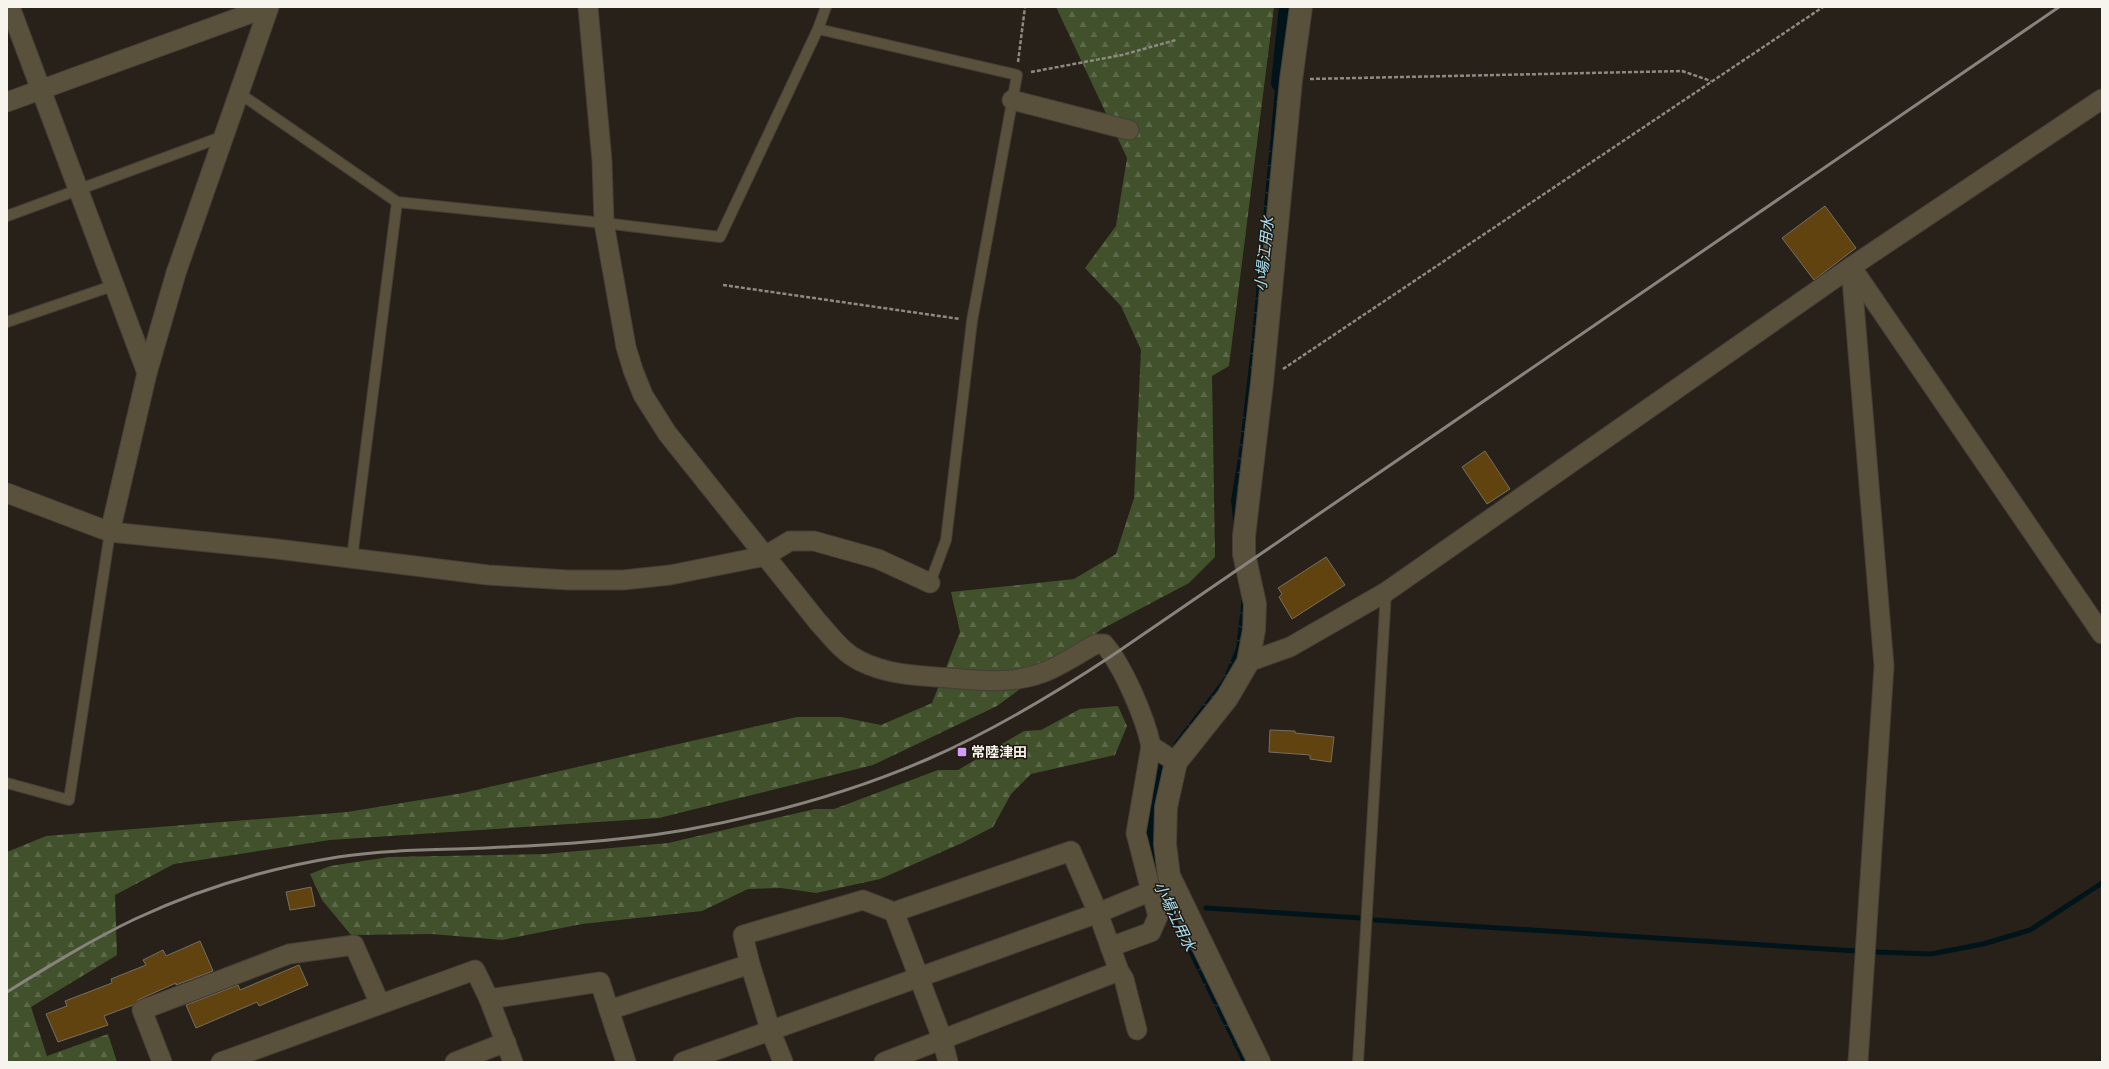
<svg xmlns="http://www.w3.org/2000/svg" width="2109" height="1069" viewBox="0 0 2109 1069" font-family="Montserrat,'Noto Sans JP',sans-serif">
<defs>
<pattern id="forest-firs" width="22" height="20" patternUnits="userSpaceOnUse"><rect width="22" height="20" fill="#41512b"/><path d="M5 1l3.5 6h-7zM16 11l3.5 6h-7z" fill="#5d6a4a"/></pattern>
<pattern id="water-ripples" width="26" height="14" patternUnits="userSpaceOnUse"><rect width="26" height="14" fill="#01141a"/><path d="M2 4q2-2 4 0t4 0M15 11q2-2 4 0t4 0" fill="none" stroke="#27373c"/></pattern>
</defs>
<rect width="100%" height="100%" fill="#272119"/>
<!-- forest -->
<g fill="url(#forest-firs)">
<polygon points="1056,7 1274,7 1229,366 1212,376 1215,557 1189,583 1102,629 997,706 873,765 659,818 330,840 174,864 115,895 117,955 31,1007 47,1056 108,1034 117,1062 7,1062 7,852 46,836 347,812 463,793 797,717 841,717 881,725 932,703 960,632 951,592 1074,579 1116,554 1134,498 1141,350 1121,306 1085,268 1116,226 1127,158"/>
<polygon points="1118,706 1127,726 1115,755 1031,774 1011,794 993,827 962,843 880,879 816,893 781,888 748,889 702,911 582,924 502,940 432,934 351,935 322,900 310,874 330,866 389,857 544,854 668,843 815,809 834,809 938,770 958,770 1024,731 1041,730 1080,709"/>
</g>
<!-- water -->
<g fill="url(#water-ripples)">
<polygon points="1277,68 1286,70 1250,599 1244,651 1230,686 1177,753 1171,747 1223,679 1236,648 1242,597 1231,501 1240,444 1251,347"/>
<polygon points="1161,876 1252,1062 1242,1062 1153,880"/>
</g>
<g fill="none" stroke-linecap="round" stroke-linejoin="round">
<!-- stream -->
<g stroke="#01141a" stroke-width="5">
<polyline points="1206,908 1360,918"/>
<polyline points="1375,920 1857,951"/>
<polyline points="1874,952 1931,954 1983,944 2030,930 2102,883"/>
</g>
<!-- canal -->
<g stroke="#01141a" stroke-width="18">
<polyline points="1280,83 1288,7"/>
<path d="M1151,859C1145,836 1143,808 1151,785C1153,777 1159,770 1162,763"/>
</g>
</g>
<!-- building -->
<g fill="#614310" stroke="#766e64">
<polygon points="1825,206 1856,248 1814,280 1782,238"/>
<polygon points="1485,451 1510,489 1487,504 1462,467"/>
<polygon points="1326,557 1345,585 1292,619 1279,597 1282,594 1278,588"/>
<polygon points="1270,730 1295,731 1295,733 1334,737 1331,762 1310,759 1310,755 1269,752"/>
<polygon points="311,887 315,906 290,910 286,892"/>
<polygon points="200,941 213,971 176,985 176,983 138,1000 133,1005 104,1016 108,1025 58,1042 46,1014 67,1006 65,1001 112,983 111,979 146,965 143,960 163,950 166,956"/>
<polygon points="299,965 308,985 259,1006 257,1002 196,1028 186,1005 238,985 240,990"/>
</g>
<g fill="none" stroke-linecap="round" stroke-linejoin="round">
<defs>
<g id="service">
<polyline points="818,29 1017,75 972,321 946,540 930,583"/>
<polyline points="239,93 397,202 604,223 720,237 818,29 826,7"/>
<polyline points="7,216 224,136"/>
<polyline points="7,322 115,285"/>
<polyline points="352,558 397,202"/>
<polyline points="7,783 69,800 110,532"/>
<polyline points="1358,1062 1386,592"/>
</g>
<g id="minor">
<polyline points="10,7 147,373"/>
<path d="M588,7L602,161L604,223L626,347L633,370L643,395L667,433L818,622C831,636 842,652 860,661C888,675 919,676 949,678C981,681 1012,684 1042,673C1061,666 1079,653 1096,644H1104C1123,666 1145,717 1151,746L1176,762"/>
<polyline points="1012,100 1129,130"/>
<polyline points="7,102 268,7"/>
<polyline points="1851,267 1884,666 1858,1062"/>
<polyline points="1852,268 2102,634"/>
<polyline points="7,493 110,532 277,549 488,575 568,580 623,580 670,575 765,556 790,541 814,541 878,559 930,583"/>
<polyline points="110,532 147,373 176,273 269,7"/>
<polyline points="1248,662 1290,647 1386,592 1851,267 2102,99"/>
<polyline points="1110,947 1151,932 1158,916 1151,891"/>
<polyline points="750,964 743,935 863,900 894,912"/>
<polyline points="1119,971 1124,979 1137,1030"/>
<polyline points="489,999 600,982 609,1010 750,964 771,1032 783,1062"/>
<polyline points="609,1010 626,1062"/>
<polyline points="162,1062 142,1010 289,954 354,945 380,1004"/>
<polyline points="221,1062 475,970 489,999 513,1062"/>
<polyline points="455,1062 506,1042"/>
<polyline points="683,1062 1098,913 1151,891 1136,833 1151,746"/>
<polyline points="884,1062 1119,971 1098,913 1071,851 894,912 942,1038 948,1062"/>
</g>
<polyline id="tertiary" points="1259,1062 1169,876 1165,844 1166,807 1176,762 1227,698 1248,662 1254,630 1255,604 1244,554 1244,536 1262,383 1291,80 1301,7"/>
</defs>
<!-- service casing -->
<use href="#service" stroke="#443e37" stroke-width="12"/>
<!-- minor casing -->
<use href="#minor" stroke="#443e37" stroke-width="21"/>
<!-- tertiary casing -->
<use href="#tertiary" stroke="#443e37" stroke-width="24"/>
<!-- path -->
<g stroke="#8e8982" stroke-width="2.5" stroke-dasharray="4 2" stroke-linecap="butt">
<polyline points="1018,62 1025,7"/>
<polyline points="1031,72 1122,55 1176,40"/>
<polyline points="1310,79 1682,71 1711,81"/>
<polyline points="723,285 960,319"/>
<polyline points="1283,369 1823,7"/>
</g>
<!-- service -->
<use href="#service" stroke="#59513c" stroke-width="10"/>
<!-- minor -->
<use href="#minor" stroke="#59513c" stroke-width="19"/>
<!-- tertiary -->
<use href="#tertiary" stroke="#59513c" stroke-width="22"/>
<!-- rail -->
<path stroke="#88837c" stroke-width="3" d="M7,992C49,966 91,940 135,919C199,889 269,868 338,857C376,851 417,850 456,849C532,846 609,843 685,830C768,815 850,793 928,759C993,731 1054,694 1113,655L2059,7"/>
</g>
<!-- markers -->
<rect fill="#d39cfd" stroke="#1e1810" stroke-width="1.5" x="957" y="747" width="10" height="10" rx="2"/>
<g text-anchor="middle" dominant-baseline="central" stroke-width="3" stroke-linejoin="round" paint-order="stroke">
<!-- poi labels -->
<g font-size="14" font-weight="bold" fill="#f7f3ed" stroke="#1e1810" text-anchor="start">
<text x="971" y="752">常陸津田</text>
</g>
<!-- water labels -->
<g font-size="15" font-style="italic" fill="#abe4f7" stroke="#1e1810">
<text transform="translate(1264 254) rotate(-84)">小場江用水</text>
<text transform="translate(1175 916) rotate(64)">小場江用水</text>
</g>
</g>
<!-- border -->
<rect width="2109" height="1069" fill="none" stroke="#f7f3ed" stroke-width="16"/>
</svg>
